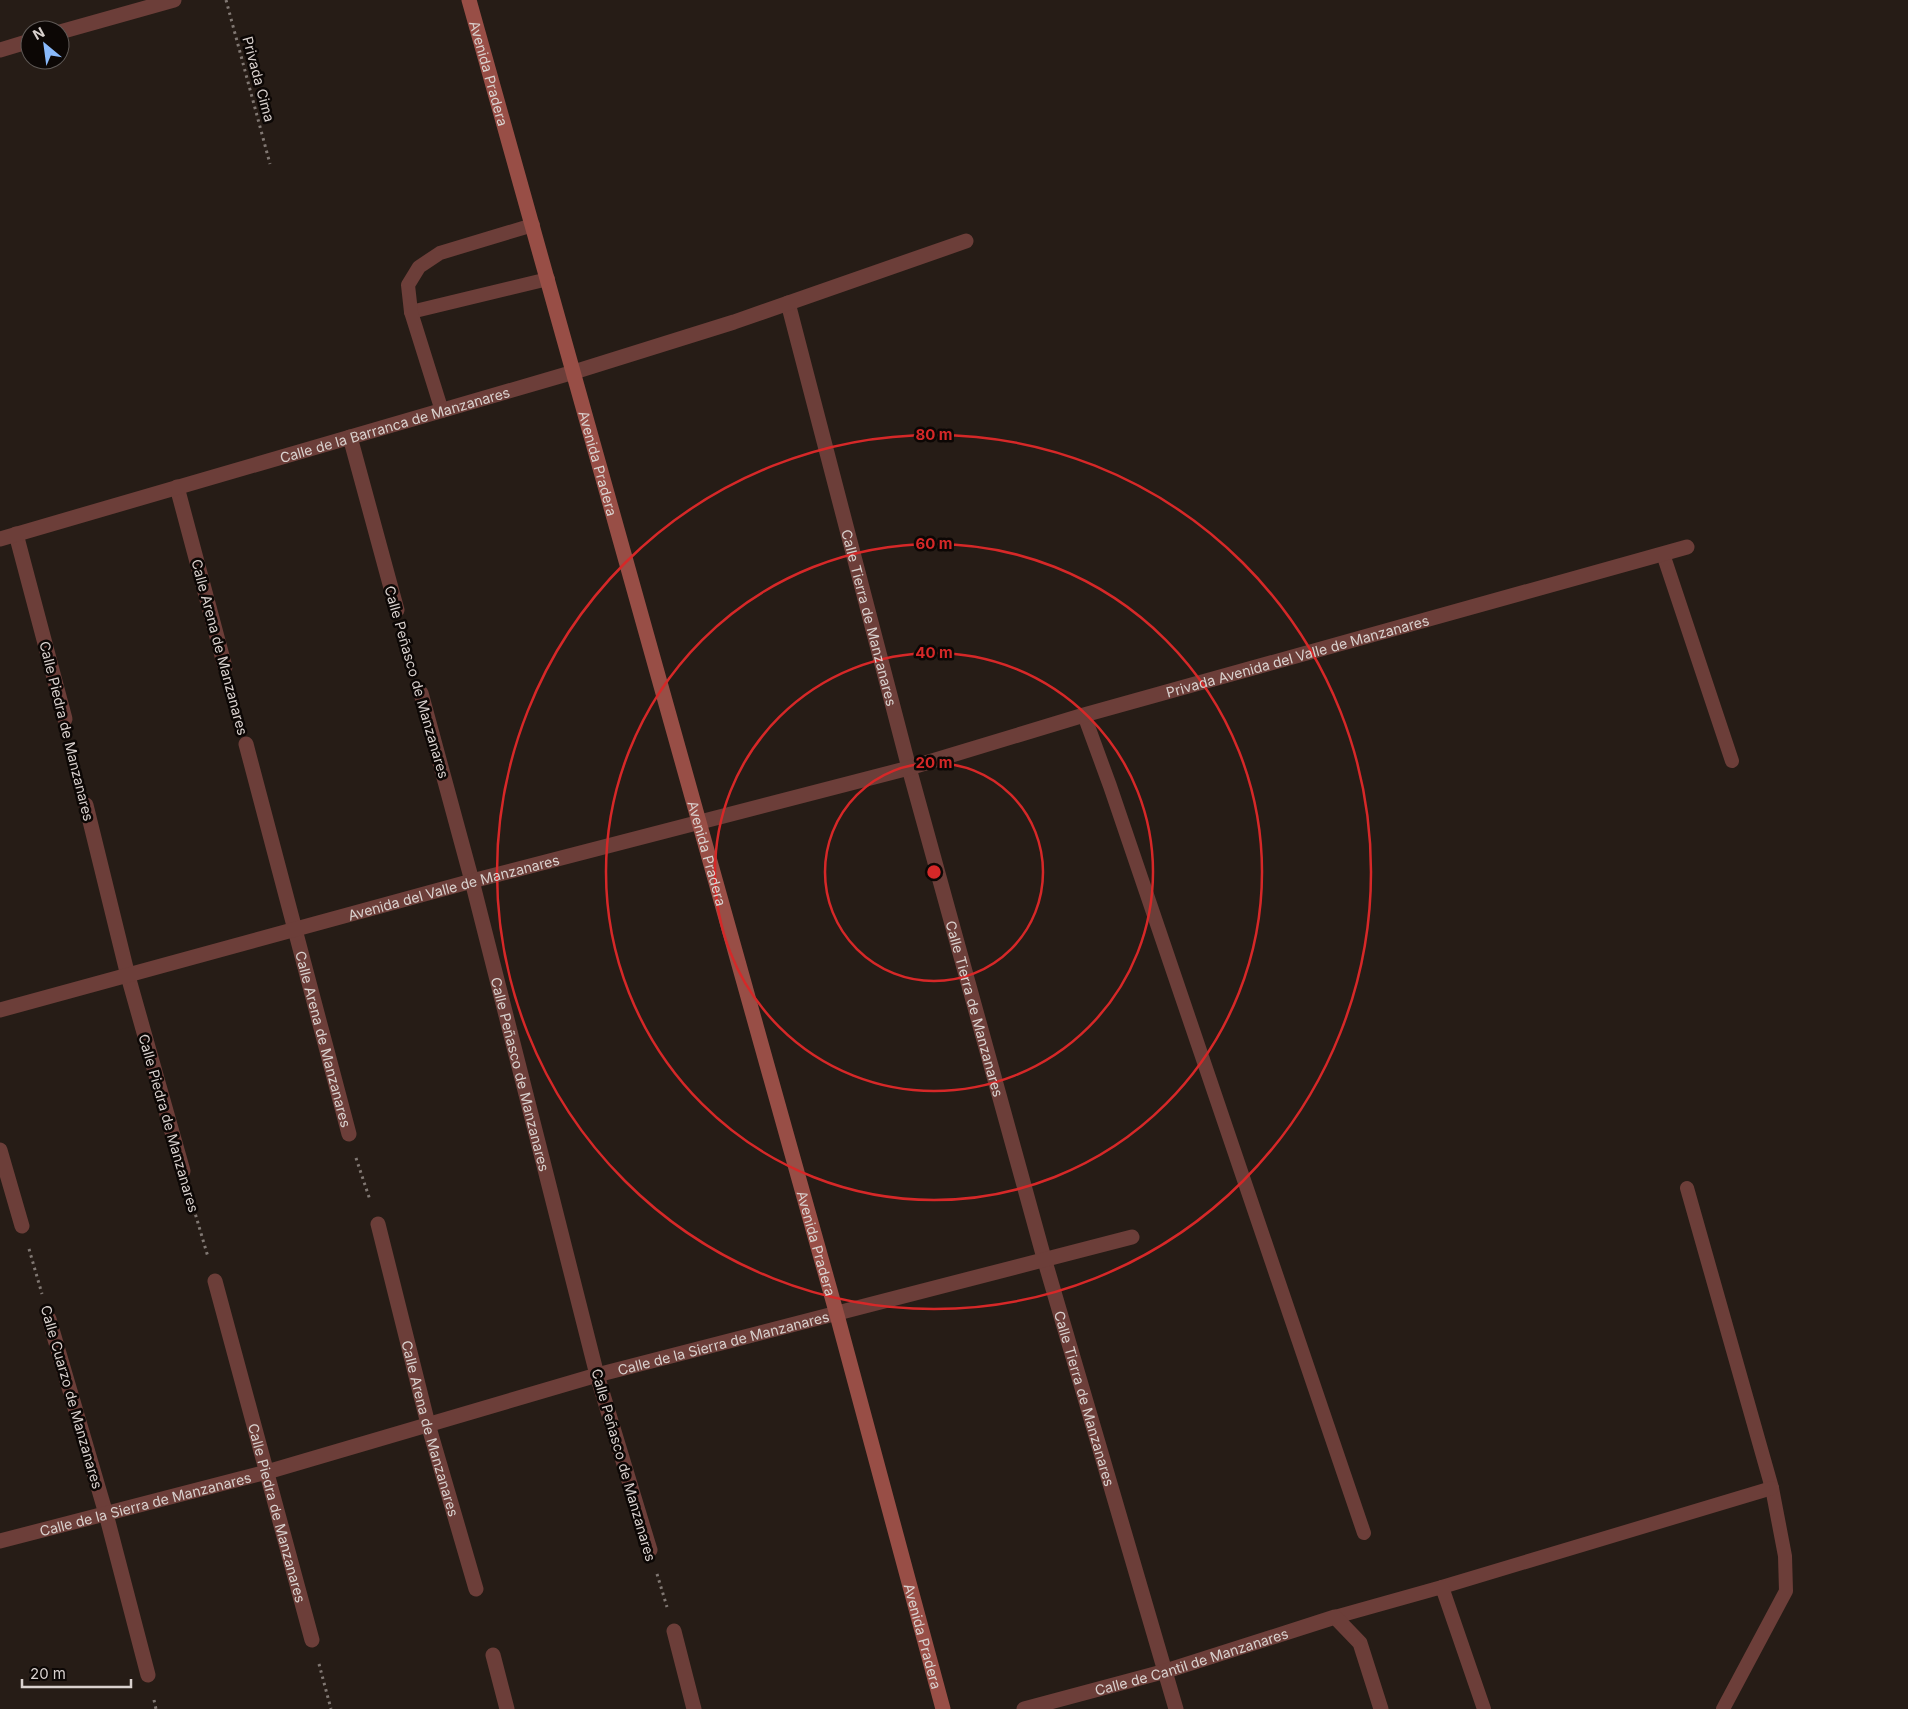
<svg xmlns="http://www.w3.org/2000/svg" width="1908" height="1709" viewBox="0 0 1908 1709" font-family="Inter,sans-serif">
<rect width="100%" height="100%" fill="#261c16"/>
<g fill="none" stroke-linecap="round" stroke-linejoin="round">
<!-- path -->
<g stroke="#817873" stroke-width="3" stroke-dasharray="2.5 4" stroke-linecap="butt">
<polyline points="226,0 270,164"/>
<polyline points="404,635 415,669"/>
<polyline points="232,692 239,720"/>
<polyline points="71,744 80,780"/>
<polyline points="356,1158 370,1200"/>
<polyline points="190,1196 208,1257"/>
<polyline points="29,1249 42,1294"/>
<polyline points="657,1574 667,1607"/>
<polyline points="319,1664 331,1709"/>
<polyline points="154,1700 156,1709"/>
</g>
<!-- lane -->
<g stroke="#6c3e39" stroke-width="14">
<polyline points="411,312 548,279"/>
<polyline points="442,411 411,312 408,285 419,267 440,253 533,225"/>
<polyline points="1663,554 1732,761"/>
<polyline points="1084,715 1110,786 1364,1533"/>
<polyline points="1687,1188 1772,1488 1785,1556 1786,1591 1723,1709"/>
<polyline points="1442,1587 1772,1488"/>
<polyline points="1335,1617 1442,1587 1484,1709"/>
</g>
<!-- street -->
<g stroke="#6c3e39" stroke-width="15">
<polyline points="60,32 174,0"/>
<polyline points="0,50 30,41"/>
<path id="s1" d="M788,303L909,768L1044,1258L1176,1709"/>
<polyline points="350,437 397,610"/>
<polyline points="177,487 225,667"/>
<polyline points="16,534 65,719"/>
<path id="s2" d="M0,539L574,372L734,322L966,241"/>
<path id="s3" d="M421,693L472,881L597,1375L650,1550"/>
<path id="s4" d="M246,744L349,1134"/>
<polyline points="86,805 128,976 183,1171"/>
<path id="s5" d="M0,1010L472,881L909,768L1084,715L1687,547"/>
<polyline points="0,1150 22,1226"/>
<path id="s6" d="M378,1224L428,1424L476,1589"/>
<path id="s7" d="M215,1281L312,1640"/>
<polyline points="49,1319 106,1514 148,1675"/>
<path id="s8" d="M0,1541L267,1472L597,1375L1132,1237"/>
<polyline points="674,1631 694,1709"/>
<polyline points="493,1655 507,1709"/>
<path id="s9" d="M1024,1709L1166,1671L1335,1617L1360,1643L1381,1709"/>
</g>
<!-- secondary -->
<path stroke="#984e46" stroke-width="15" id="s10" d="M469,0L837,1315L943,1709"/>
</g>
<!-- distance rings -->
<g fill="none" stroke="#d62828" stroke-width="2.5">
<circle cx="934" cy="872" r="109"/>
<circle cx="934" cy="872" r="219"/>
<circle cx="934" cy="872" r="328"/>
<circle cx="934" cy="872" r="437"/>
</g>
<g text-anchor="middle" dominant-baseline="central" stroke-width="5" stroke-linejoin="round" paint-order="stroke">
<!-- street labels -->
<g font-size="14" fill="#d9d1ce" stroke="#0c0705">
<text stroke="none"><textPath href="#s10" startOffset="76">Avenida Pradera</textPath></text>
<text transform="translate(259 79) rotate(75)">Privada Cima</text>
<text stroke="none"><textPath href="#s2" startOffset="411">Calle de la Barranca de Manzanares</textPath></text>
<text stroke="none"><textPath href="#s10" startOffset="481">Avenida Pradera</textPath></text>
<text stroke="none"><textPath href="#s1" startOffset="325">Calle Tierra de Manzanares</textPath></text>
<text transform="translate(220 647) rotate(75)">Calle Arena de Manzanares</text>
<text stroke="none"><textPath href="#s5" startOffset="1345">Privada Avenida del Valle de Manzanares</textPath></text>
<text transform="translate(417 682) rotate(74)">Calle Peñasco de Manzanares</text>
<text transform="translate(67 731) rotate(76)">Calle Piedra de Manzanares</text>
<text stroke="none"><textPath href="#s10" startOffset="886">Avenida Pradera</textPath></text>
<text stroke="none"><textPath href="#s5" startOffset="470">Avenida del Valle de Manzanares</textPath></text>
<text stroke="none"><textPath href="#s1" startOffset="730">Calle Tierra de Manzanares</textPath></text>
<text stroke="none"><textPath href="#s4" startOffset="305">Calle Arena de Manzanares</textPath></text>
<text stroke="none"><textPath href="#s3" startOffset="394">Calle Peñasco de Manzanares</textPath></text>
<text transform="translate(169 1123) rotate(74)">Calle Piedra de Manzanares</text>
<text stroke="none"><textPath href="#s10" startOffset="1291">Avenida Pradera</textPath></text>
<text stroke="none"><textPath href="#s8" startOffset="750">Calle de la Sierra de Manzanares</textPath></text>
<text transform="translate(72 1397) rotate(74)">Calle Cuarzo de Manzanares</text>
<text stroke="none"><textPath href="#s1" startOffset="1135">Calle Tierra de Manzanares</textPath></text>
<text stroke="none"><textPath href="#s6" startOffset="211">Calle Arena de Manzanares</textPath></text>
<text transform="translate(624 1465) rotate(74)">Calle Peñasco de Manzanares</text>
<text stroke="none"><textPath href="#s8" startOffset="150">Calle de la Sierra de Manzanares</textPath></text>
<text stroke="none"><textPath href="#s7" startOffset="240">Calle Piedra de Manzanares</textPath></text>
<text stroke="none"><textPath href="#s10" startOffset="1698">Avenida Pradera</textPath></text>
<text stroke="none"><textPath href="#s9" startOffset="174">Calle de Cantil de Manzanares</textPath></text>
</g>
</g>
<circle cx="934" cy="872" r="8" fill="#d62828" stroke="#0c0705" stroke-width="2.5"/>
<g font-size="15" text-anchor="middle" font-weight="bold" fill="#d62828" stroke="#0c0705" stroke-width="5" stroke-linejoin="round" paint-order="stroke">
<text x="934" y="440">80 m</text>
<text x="934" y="549">60 m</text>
<text x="934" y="658">40 m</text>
<text x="934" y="768">20 m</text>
</g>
<!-- north arrow -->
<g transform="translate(45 45) rotate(331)"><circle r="24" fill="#0c0705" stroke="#5e5855"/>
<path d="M0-4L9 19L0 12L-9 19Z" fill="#89bafc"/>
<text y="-8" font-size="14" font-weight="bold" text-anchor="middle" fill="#d9d1ce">N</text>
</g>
<!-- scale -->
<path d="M22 1679v8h109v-8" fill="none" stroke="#d9d1ce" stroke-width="2.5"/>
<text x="30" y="1679" font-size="15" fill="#d9d1ce" stroke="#0c0705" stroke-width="4" paint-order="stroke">20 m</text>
</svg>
